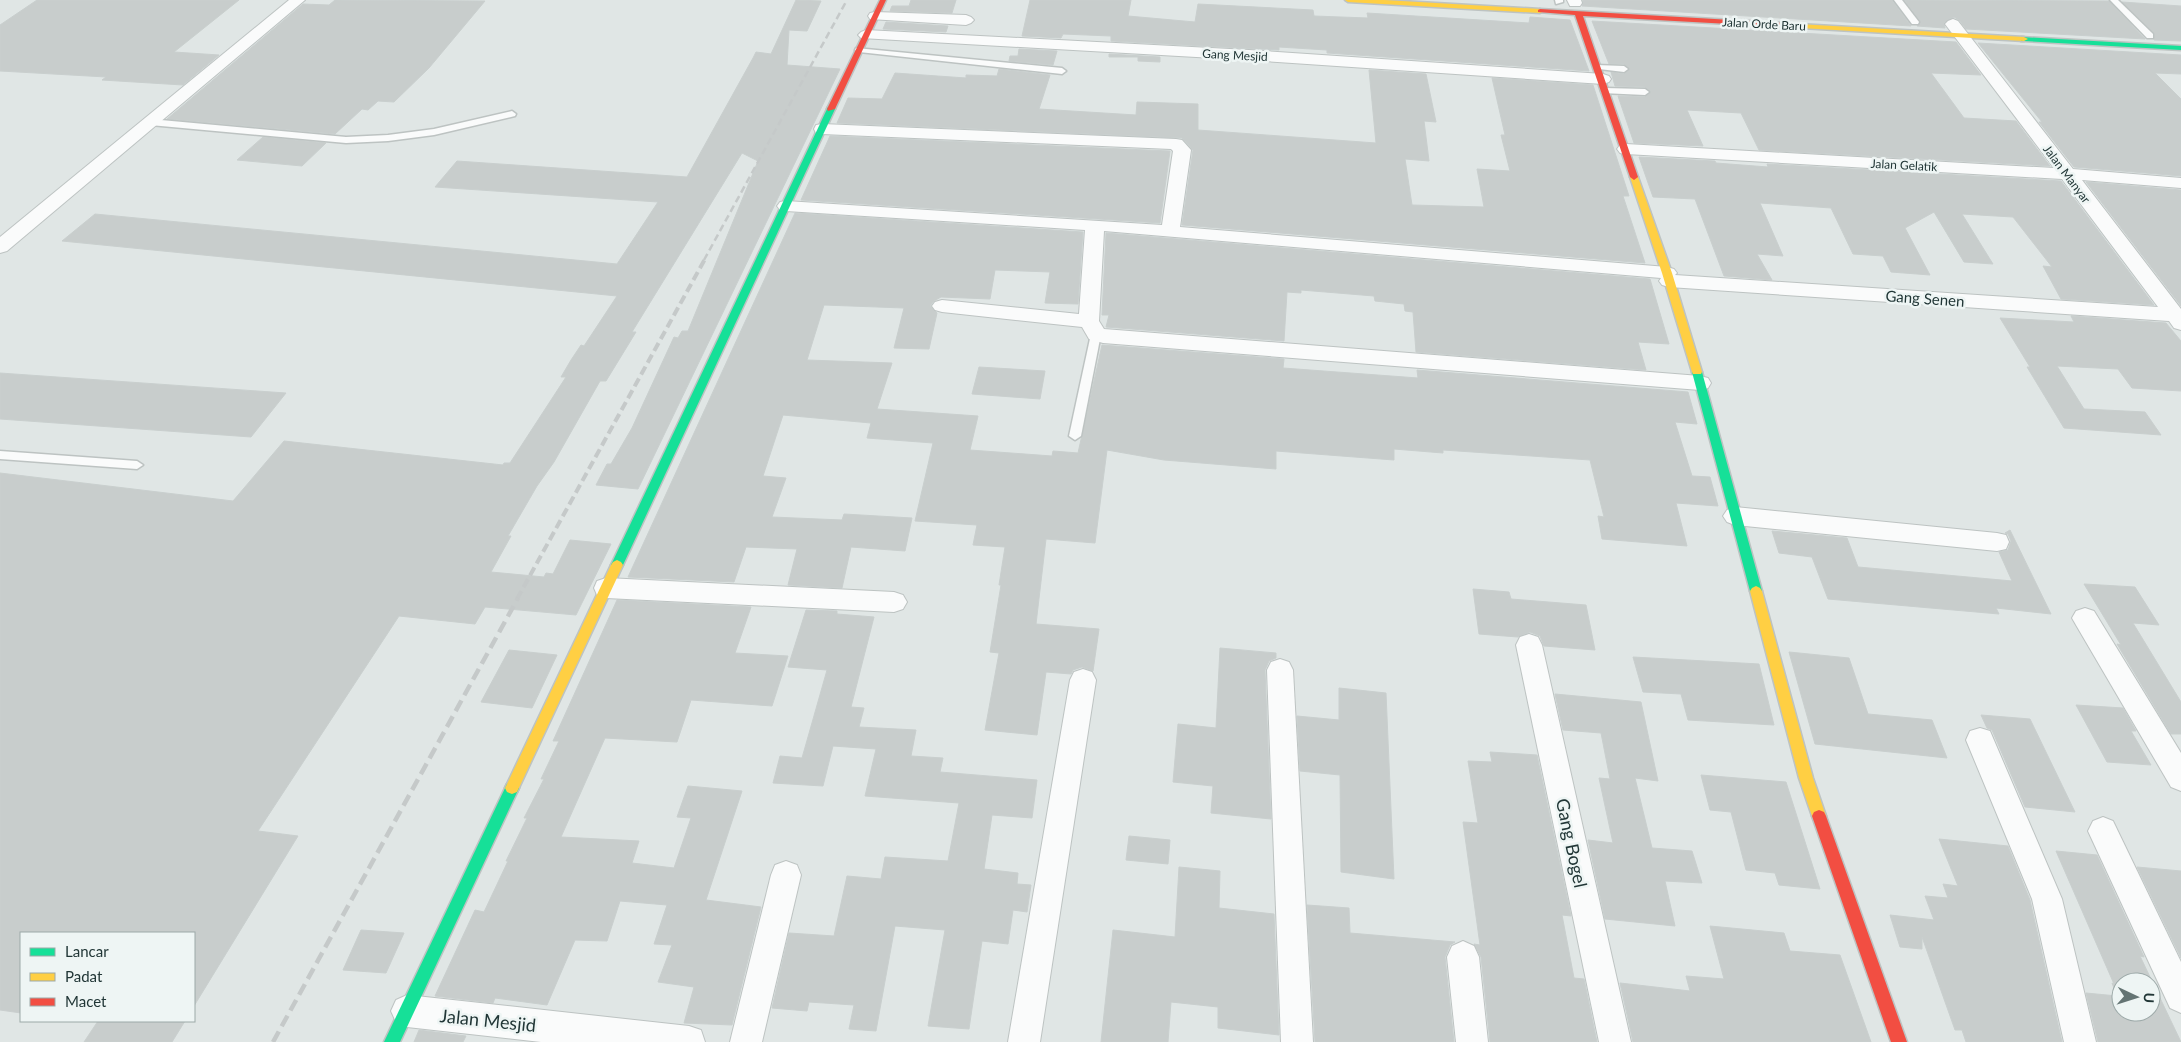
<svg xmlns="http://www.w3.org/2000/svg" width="2181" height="1042" viewBox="0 0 2181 1042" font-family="Lato,sans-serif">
<rect width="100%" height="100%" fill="#e0e6e5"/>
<!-- building -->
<g fill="#c8cdcc" stroke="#c9cfce" fill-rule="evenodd">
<polygon points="37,0 239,0 174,52 219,55 183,85 102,80 106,77 0,71 0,25"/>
<polygon points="335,0 485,1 429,68 394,102 378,101 368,110 362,109 335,134 167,119 303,4 329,5"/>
<polygon points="796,0 821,1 807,31 789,30 787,65 840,69 638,489 596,485 607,464 611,464 632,428 674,337 678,338 682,331 688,331 758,161 742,153 632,332 636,332 606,381 600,381 554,462 537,486 508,536 511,536 491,572 544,577 546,573 553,574 570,540 611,544 576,615 485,607 475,624 399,616 258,831 298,836 194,1006 194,933 21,933 21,1013 0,1010 0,473 233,501 284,441 503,465 504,463 510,463 566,377 561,377 571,360 581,345 584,346 617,296 62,241 95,214 617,264 658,202 435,187 457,161 687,177 753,58 756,52 771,54"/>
<polygon points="911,0 956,0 952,13 890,11 892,6 909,6"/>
<polygon points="1030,0 1131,0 1128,16 1195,22 1198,4 1313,10 1314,16 1368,18 1367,13 1529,23 1530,17 1570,20 1589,71 1327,53 1327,50 1279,47 1279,50 1111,41 1111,36 1063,34 1061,38 1022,36"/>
<polygon points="1583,0 1892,0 1911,26 1582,6"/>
<polygon points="1904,0 2109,1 2145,39 1966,29 1959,20 1954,17 1944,23 1945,28 1917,26 1920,21"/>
<polygon points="2122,2 2181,6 2181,41 2154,40 2154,33"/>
<polygon points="1592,21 1956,42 1981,75 1931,73 1964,118 2016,121 2050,166 1759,150 1741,113 1687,110 1703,146 1634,143 1618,96 1645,97 1651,92 1645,87 1615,86 1611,72 1624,74 1630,69 1624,64 1609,64"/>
<polygon points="886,22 948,26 946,32 883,29"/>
<polygon points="1978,43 2181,55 2181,74 2155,73 2181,99 2181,176 2074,167 2039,122 2042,122"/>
<polygon points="1019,49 1057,51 1053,65 1009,61 1010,56 1018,56"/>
<polygon points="1109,54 1160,57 1160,62 1138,61 1138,57 1109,57"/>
<polygon points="999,69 1050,75 1039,109 1136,115 1137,102 1198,104 1198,130 1376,143 1369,70 1426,74 1436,122 1424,121 1429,161 1405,159 1412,205 1484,207 1477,169 1510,171 1501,135 1505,135 1492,78 1593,85 1629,196 1623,196 1645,263 1182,225 1193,150 1182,138 837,123 848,98 882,99 895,73 966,78 966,75 997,76"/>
<polygon points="830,136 1170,151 1160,223 801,200"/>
<polygon points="263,137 326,143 302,166 237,160"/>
<polygon points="1639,157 1715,161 1716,163 1768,167 1767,164 2061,181 2154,305 2061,299 2043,266 2052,267 2013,217 1962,214 1993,264 1964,262 1934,212 1905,228 1930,275 1891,272 1883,256 1853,254 1831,208 1760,203 1783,256 1757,254 1772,280 1724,276 1695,199 1653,197"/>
<polygon points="2086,182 2181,190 2181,306"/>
<polygon points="795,213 1083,232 1078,304 1045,303 1050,272 995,270 990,299 941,297 934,301 930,306 937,313 929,349 894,348 904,308 824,305 807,360 892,363 877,409 978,416 970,450 1052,456 1053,451 1078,453 1102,345 1284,359 1283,368 1418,378 1417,370 1688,392 1697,424 1675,422 1692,476 1710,477 1718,506 1676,503 1687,546 1602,539 1598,516 1604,517 1590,460 1443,450 1443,453 1394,449 1394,460 1276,451 1276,469 1164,460 1107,450 1095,543 1046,539 1036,624 1099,629 1093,671 1082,667 1073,670 1071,674 1046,672 1037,735 985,730 999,653 990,652 1001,585 999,585 1005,547 973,545 977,525 915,521 933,443 867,438 871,423 783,415 763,476 786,478 772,517 842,520 844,514 912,518 905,551 851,547 842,588 788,585 797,549 746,547 734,582 628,577"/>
<polygon points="1106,233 1650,279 1669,344 1638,342 1646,370 1416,352 1413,312 1405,311 1404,304 1375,301 1374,296 1301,290 1301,293 1287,292 1284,341 1106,327 1109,315 1102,315"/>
<polygon points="2071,316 2166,323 2181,341 2181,391 2132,388 2118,369 2057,366 2084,409 2145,412 2161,435 2064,428 2027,367 2030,367 2000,318 2074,322"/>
<polygon points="979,367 1045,371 1040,399 972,394"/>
<polygon points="0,373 286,393 251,437 0,419"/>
<polygon points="2010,530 2051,614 1996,608 1999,614 1828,599 1812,557 1779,553 1772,531 1847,538 1858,567 2012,581 1999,552 2008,550 2011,541 2008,534 2005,533"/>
<polygon points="2084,584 2135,587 2159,625 2133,623 2181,702 2181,734 2171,734 2117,644 2121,645"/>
<polygon points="1473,589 1509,592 1511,599 1586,605 1595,650 1544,646 1540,636 1530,632 1518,637 1479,634"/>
<polygon points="617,600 751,607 735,653 788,656 772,706 691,700 677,742 605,738 561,837 639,841 632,863 674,868 691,818 677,817 688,786 742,791 706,900 761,907 732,1025 684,1023 694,987 658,982 672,945 654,944 667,905 620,901 607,941 575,940 547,1005 495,998 493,1003 435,996 475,910 484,912 508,861 506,861 527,818 524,818 544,779 541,779 559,741 553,741"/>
<polygon points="806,610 837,611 837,614 874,617 851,707 864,708 859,727 916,730 911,756 943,758 940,772 1037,780 1032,818 992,815 984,869 1018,873 1017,884 1031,885 1027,912 1013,910 1008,944 982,941 969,1029 928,1026 945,930 895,926 876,1031 849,1029 854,1005 809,1002 807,1011 772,1008 789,933 834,936 847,876 881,879 885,857 948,861 959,803 865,796 876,749 833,746 823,786 773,783 780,756 802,758 827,670 788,667"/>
<polygon points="1220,648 1276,653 1276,658 1269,661 1265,670 1271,819 1211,813 1213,786 1173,782 1178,724 1216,728"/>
<polygon points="509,650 557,655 532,708 481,702"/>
<polygon points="1789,652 1849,658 1868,714 1932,720 1947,758 1815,744"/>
<polygon points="1633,657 1759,664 1774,725 1688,720 1681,694 1643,692"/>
<polygon points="1339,688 1386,693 1394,879 1341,872 1340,775 1300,771 1297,716 1339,720"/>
<polygon points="1555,694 1641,702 1658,781 1635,778 1652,848 1692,851 1702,883 1665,881 1675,926 1605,919 1588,840 1613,843 1599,778 1610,779 1601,733 1563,730"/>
<polygon points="2076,705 2123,708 2136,731 2131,731 2151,765 2107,762"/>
<polygon points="1981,715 2030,719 2075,812 2025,807 1992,730 1987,728"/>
<polygon points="1490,752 1537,755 1571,916 1562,915 1574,978 1584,979 1597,1042 1490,1042 1481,957 1474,944 1480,945 1463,822 1478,823 1468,761 1492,762"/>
<polygon points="1701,775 1786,782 1820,889 1779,885 1775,873 1746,870 1731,812 1710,810"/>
<polygon points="1129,836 1170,840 1168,864 1126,860"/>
<polygon points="1939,839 2008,846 2030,900 2062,1042 1966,1042 1962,1030 1955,1030 1922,937 1922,949 1900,947 1890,915 1934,920 1925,896 1948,898 1943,884 1958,886"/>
<path d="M2056,851L2097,855L2144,957L2140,956L2181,1042H2098L2086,993L2117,996L2112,983L2114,984ZM2121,982H2151V1012H2121Z"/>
<polygon points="1179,867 1220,871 1219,908 1274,914 1279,1035 1218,1028 1218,1007 1171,1002 1168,1042 1101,1042 1113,930 1175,937"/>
<polygon points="2137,867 2181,871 2181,958"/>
<polygon points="1307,905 1349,908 1350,933 1455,942 1450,945 1445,957 1454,1042 1315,1042"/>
<polygon points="1710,926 1784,933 1790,951 1840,955 1871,1042 1633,1042 1620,983 1690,991 1686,976 1724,979"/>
<polygon points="361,930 404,933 386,973 343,970"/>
<polygon points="98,1021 185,1021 172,1042 84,1042"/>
<polygon points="419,1030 466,1036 463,1042 414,1042"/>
</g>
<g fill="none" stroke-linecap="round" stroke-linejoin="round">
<defs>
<g id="lane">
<polygon points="1555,0 1563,0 1563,2 1556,4"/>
<polygon points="1894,0 1902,0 1919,22 1918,24 1912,24"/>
<polygon points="2110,0 2118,0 2153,34 2153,38 2147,38"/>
<polygon points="856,48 1062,68 1066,71 1062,74 859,52 855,50"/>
<polygon points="1596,65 1624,66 1628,69 1624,72 1599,69 1596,69"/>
<polygon points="1605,88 1645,89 1649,92 1645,95 1602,93 1601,91"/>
<polygon points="512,111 516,114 515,116 434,135 388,141 346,143 150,125 146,122 150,119 346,137 388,135 434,129"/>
<polygon points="1096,330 1101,334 1081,436 1075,440 1069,436 1091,334"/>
<polygon points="0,451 137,461 143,465 137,469 0,459"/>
</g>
<g id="street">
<polygon points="289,0 305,0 7,251 0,253 0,237"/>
<polygon points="1567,0 1581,0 1582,3 1580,6 1570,6"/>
<polygon points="875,12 966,15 971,17 974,20 971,23 966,25 870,19 868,16 870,13"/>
<polygon points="1953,19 1958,21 2073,169 2181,178 2181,188 2082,180 2181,309 2181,330 2174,328 2169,321 1669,287 1662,285 1659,281 1661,278 1104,231 1099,321 1104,329 1700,376 1708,378 1711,383 1708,388 1700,390 1103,343 1089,339 1082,327 942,312 935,310 932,306 935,302 942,300 1079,314 1085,230 786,211 780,210 777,206 780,202 786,201 1162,225 1173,151 1171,149 822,134 816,133 814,129 816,125 822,124 1176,139 1182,140 1191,150 1180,227 1667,267 1674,269 1677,273 1675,275 2158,307 2062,179 1626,154 1620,153 1617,149 1620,145 1626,144 2054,168 1945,24 1948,21"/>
<polygon points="866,30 1249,50 1603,74 1609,76 1611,79 1609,82 1603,84 1249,60 861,38 858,35 861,32"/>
<polygon points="1735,507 1997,533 2006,535 2009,542 2006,549 1997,551 1735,525 1727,522 1723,516 1727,510"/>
<polygon points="606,578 894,592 903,595 907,602 903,609 894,612 606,598 597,595 594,588 597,581"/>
<polygon points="2085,608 2094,611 2181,753 2181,791 2171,787 2076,625 2072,618 2076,611"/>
<polygon points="1529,634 1538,637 1542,645 1631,1042 1599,1042 1516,645 1520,637"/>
<polygon points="1280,659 1289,662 1293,670 1313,1042 1281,1042 1267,670 1271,662"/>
<polygon points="1083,669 1092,672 1096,680 1040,1042 1008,1042 1070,680 1074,672"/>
<polygon points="1980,728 1990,731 2062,899 2096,1042 2064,1042 2032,899 1966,740 1970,731"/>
<polygon points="2103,817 2113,821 2181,962 2181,1013 2170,1008 2088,831 2093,821"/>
<polygon points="786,861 797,865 801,875 762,1042 730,1042 771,875 775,865"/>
<polygon points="1463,941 1474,946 1479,957 1488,1042 1456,1042 1447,957 1452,946"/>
<polygon points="407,995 689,1026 701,1030 705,1042 541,1042 407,1027 396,1022 391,1011 396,1000"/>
</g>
<g id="fast">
<polygon points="2021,37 2181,46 2181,50 2024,41 2021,41"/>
<polygon points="828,107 835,109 623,565 621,568 613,568 611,565"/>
<polygon points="1697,369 1702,372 1762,591 1760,594 1752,594 1750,591 1692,372"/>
<polygon points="512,782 517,784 519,788 400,1042 384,1042 507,784"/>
</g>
<g id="slow">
<polygon points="1345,0 1384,0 1540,9 1544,11 1540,13 1348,2"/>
<polygon points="1798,24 2024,37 2028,39 2024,41 1801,28 1797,26"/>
<polygon points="1634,174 1638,177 1672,273 1702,372 1701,374 1693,374 1692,372 1662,273 1630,177"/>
<polygon points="617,560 621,562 623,565 517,792 512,794 507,792 505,788 507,784 611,565 613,562"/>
<polygon points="1756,586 1760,588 1762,591 1813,778 1826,816 1824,820 1819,822 1814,820 1812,816 1799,778 1750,591 1752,588"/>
</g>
<g id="jam">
<polygon points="880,0 886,0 835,109 828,111 827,109"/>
<polygon points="1540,9 1801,24 1805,26 1801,28 1583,16 1638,177 1634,180 1630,177 1575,15 1538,12 1538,10"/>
<polygon points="1819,810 1824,812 1826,816 1907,1042 1891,1042 1812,816 1814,812"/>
</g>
</defs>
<!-- lane casing -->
<use href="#lane" stroke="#bdc3c2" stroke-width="3"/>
<!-- street casing -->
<use href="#street" stroke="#bdc3c2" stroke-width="2"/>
<!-- fast casing -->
<use href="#fast" stroke="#bdc3c2" stroke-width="3"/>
<!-- slow casing -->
<use href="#slow" stroke="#bdc3c2" stroke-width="3"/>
<!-- jam casing -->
<use href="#jam" stroke="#bdc3c2" stroke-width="3"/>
<!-- lane -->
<use href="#lane" fill="#fafbfb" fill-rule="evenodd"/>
<!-- street -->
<use href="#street" fill="#fafbfb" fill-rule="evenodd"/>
<!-- fast -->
<use href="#fast" fill="#16e098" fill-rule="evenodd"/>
<!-- slow -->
<use href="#slow" fill="#ffcf43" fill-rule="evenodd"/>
<!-- jam -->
<use href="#jam" fill="#f24e42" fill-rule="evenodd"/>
<!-- rail-far2 -->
<polyline stroke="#c5c9c9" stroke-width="2.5" stroke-dasharray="7 4" stroke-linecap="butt" points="704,260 847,0"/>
<!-- rail-far1 -->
<polyline stroke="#c5c9c9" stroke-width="4" stroke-dasharray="9 4.5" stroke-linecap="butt" points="517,599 705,259"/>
<!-- rail -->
<polyline stroke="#c5c9c9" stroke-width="4.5" stroke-dasharray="12 6" stroke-linecap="butt" points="273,1042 518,598"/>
</g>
<g text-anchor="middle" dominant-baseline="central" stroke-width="5" stroke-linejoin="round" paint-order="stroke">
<!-- far-street labels -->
<g font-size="12" fill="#213636" stroke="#eef5f4">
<text transform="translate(1764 24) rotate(3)">Jalan Orde Baru</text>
<text transform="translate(1235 55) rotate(3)">Gang Mesjid</text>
<text transform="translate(1904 165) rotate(3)">Jalan Gelatik</text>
<text transform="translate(2067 174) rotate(53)">Jalan Manyar</text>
</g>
<!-- street labels -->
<g font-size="15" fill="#213636" stroke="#eef5f4">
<text transform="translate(1925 298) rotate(4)">Gang Senen</text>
</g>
<!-- near-street labels -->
<g font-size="18" fill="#213636" stroke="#eef5f4">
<text transform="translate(1572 843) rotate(78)">Gang Bogel</text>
<text transform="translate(488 1020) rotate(6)">Jalan Mesjid</text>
</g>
</g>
<!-- legend -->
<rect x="20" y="932" width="175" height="90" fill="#eef5f4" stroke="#9ca9a8"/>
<rect x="30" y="948" width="25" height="8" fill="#16e098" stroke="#9ca9a8"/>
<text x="65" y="957" font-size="15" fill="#213636">Lancar</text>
<rect x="30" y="973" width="25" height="8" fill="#ffcf43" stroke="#9ca9a8"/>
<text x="65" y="982" font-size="15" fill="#213636">Padat</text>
<rect x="30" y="998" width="25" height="8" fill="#f24e42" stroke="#9ca9a8"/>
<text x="65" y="1007" font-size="15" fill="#213636">Macet</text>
<!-- north arrow -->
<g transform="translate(2136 997) rotate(94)"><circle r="24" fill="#eef5f4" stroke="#9ca9a8"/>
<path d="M0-4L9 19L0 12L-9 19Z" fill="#647473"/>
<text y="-8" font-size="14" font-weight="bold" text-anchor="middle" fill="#213636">U</text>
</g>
</svg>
